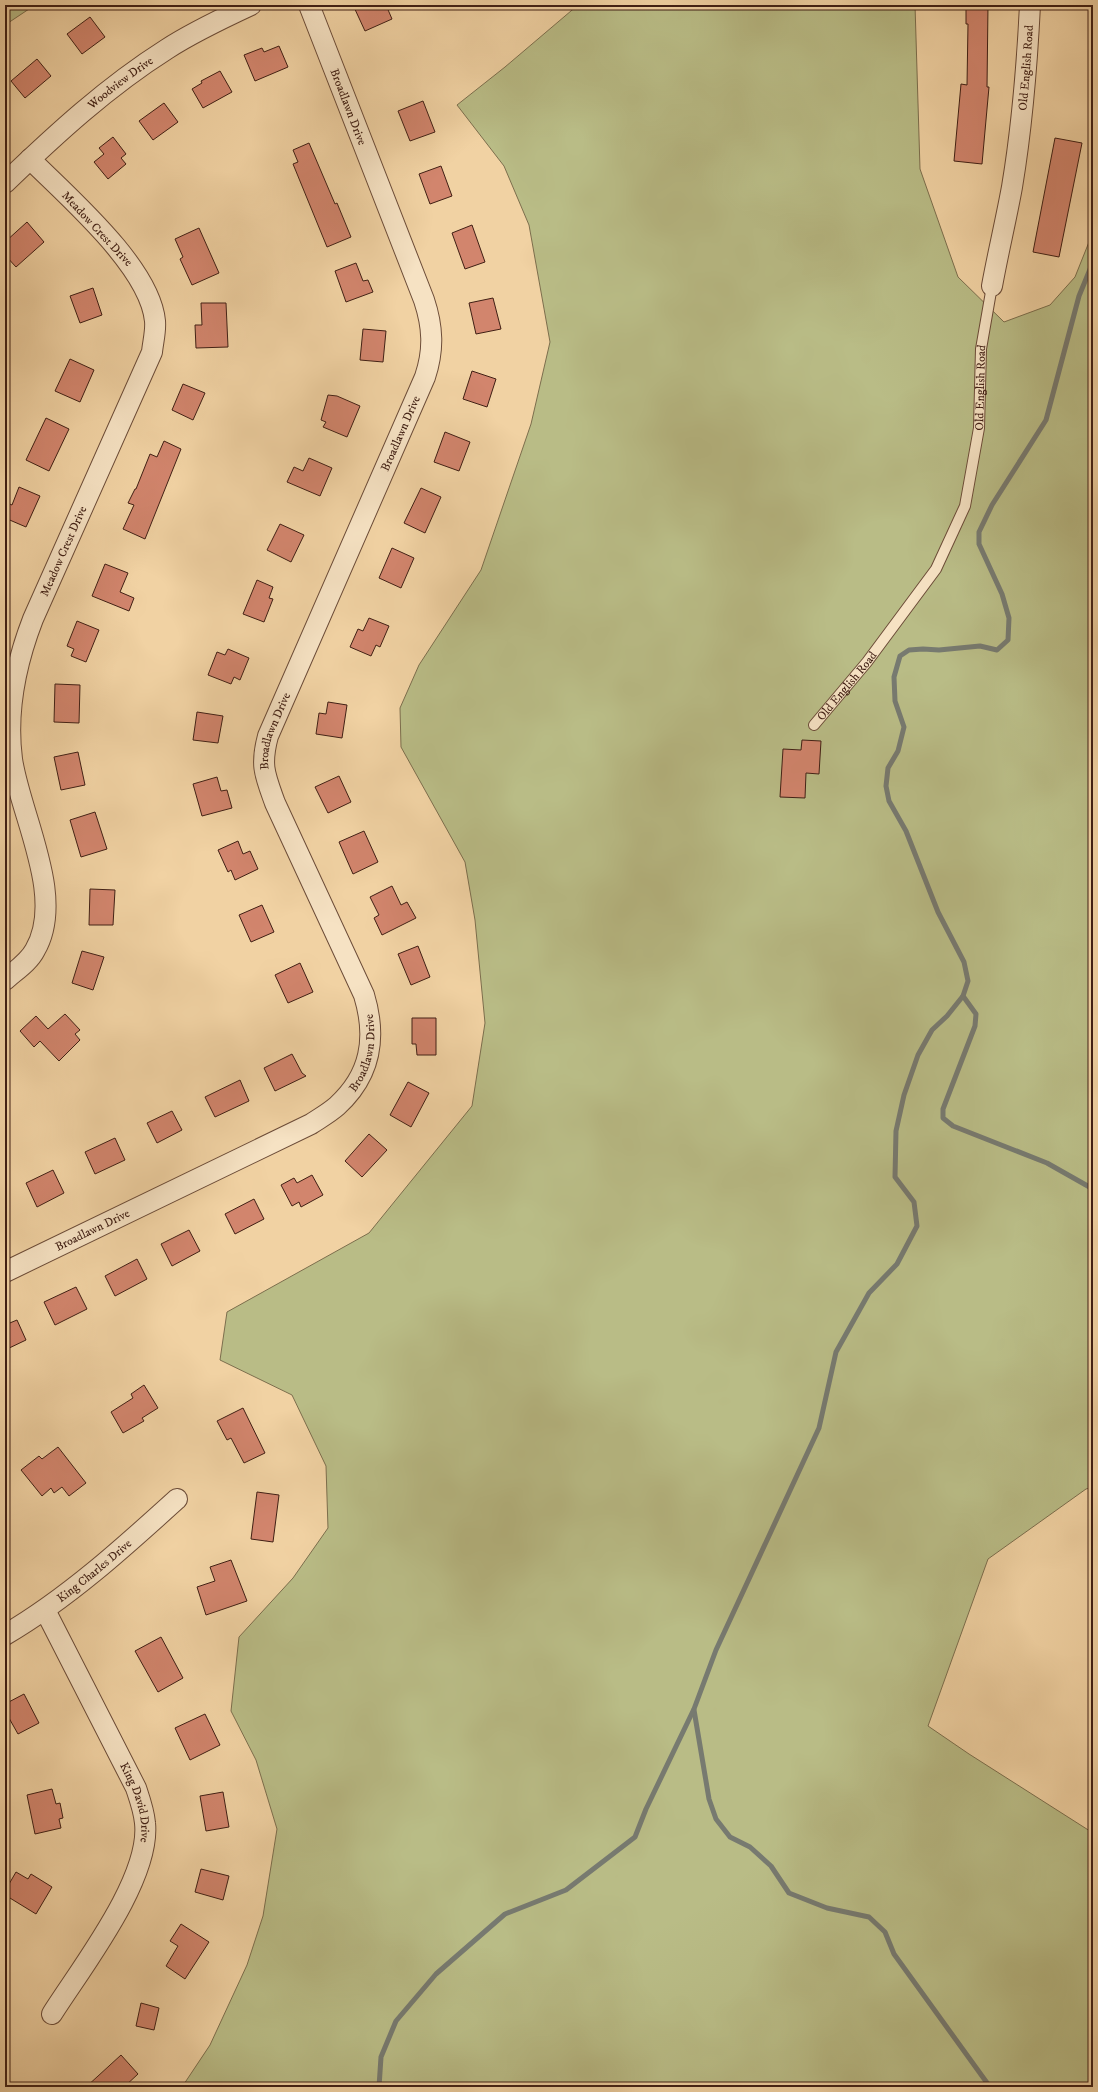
<svg xmlns="http://www.w3.org/2000/svg" width="1098" height="2092" viewBox="0 0 1098 2092" font-family="'IM FELL DW Pica',serif">
<rect width="100%" height="100%" fill="#f1d2a3"/>
<filter id="stains"><feTurbulence type="fractalNoise" baseFrequency=".005" numOctaves="4"/><feColorMatrix values="0 0 0 0 .2 0 0 0 0 .09 0 0 0 0 .02 0 0 0 .5 -.17"/></filter>
<radialGradient id="worn" r=".72"><stop offset=".6" stop-color="#630" stop-opacity="0"/><stop offset="1" stop-color="#630" stop-opacity=".3"/></radialGradient>
<!-- green -->
<g fill="#b9bc86" stroke="#7c6e4d">
<polygon points="5,5 35,5 5,25"/>
<polygon points="578,5 915,5 920,169 958,277 1004,322 1050,305 1075,277 1093,232 1093,1487 1086,1489 988,1559 928,1726 969,1754 1093,1833 1093,2087 182,2087 210,2045 247,1965 263,1916 277,1829 256,1760 231,1711 239,1637 293,1578 328,1528 326,1466 292,1395 220,1360 227,1312 369,1233 472,1106 485,1023 475,920 465,862 401,747 400,708 419,665 481,570 531,424 550,342 529,225 504,166 457,105 505,67"/>
</g>
<g fill="none" stroke-linecap="round" stroke-linejoin="round">
<!-- stream -->
<g stroke="#777a70" stroke-width="5">
<polyline points="963,996 976,1014 975,1026 943,1109 943,1118 953,1126 1047,1163 1093,1189"/>
<polyline points="694,1710 709,1799 716,1819 730,1837 750,1847 771,1866 789,1893 827,1908 869,1917 885,1932 894,1954 990,2087"/>
<polyline points="379,2087 381,2057 396,2021 436,1974 505,1914 566,1890 635,1837 646,1809 694,1709 716,1650 819,1428 836,1352 869,1293 897,1264 917,1226 914,1202 895,1177 896,1131 904,1095 918,1055 932,1030 947,1016 963,996 968,981 964,962 938,912 906,831 889,801 886,786 888,768 898,751 904,727 895,701 894,677 900,656 909,650 923,649 939,650 980,646 997,650 1008,640 1009,618 1002,594 979,544 979,532 992,505 1046,420 1079,296 1093,262"/>
</g>
</g>
<!-- building -->
<g fill="#d2856d" stroke="#401f14">
<polygon points="353,5 386,5 392,19 365,31"/>
<polygon points="966,5 988,5 987,87 989,87 982,164 954,161 961,84 967,85 968,24 966,24"/>
<polygon points="90,17 105,37 82,54 67,34"/>
<polygon points="279,46 288,67 255,81 244,55 262,48 264,52"/>
<polygon points="37,59 51,76 25,98 11,81"/>
<polygon points="220,71 232,92 203,108 192,89 202,83 201,81"/>
<polygon points="423,101 435,132 410,141 398,111"/>
<polygon points="164,103 178,122 153,140 139,121"/>
<polygon points="113,137 126,154 121,158 126,164 108,179 94,162 104,154 99,148"/>
<polygon points="1055,138 1082,143 1059,257 1033,252"/>
<polygon points="309,143 335,204 337,203 351,237 327,247 293,164 298,162 293,150"/>
<polygon points="441,166 452,196 430,204 419,174"/>
<polygon points="27,222 44,242 16,267 5,255 5,242"/>
<polygon points="472,225 485,262 465,269 452,233"/>
<polygon points="199,228 219,273 192,285 180,259 183,257 175,239"/>
<polygon points="356,263 363,281 368,280 373,292 346,302 335,271"/>
<polygon points="93,288 102,315 80,323 70,296"/>
<polygon points="493,298 501,329 476,334 469,303"/>
<polygon points="201,303 226,303 228,347 196,348 195,325 202,325"/>
<polygon points="363,329 386,331 383,362 360,360"/>
<polygon points="70,359 94,370 80,402 55,391"/>
<polygon points="472,371 496,379 487,407 463,399"/>
<polygon points="183,384 205,393 193,420 172,410"/>
<polygon points="328,395 337,396 360,406 347,437 323,427 326,422 321,420"/>
<polygon points="46,418 69,429 49,471 26,460"/>
<polygon points="445,432 470,442 459,471 434,462"/>
<polygon points="164,441 181,449 145,539 123,529 134,505 128,503 135,489 136,489 150,454 157,457"/>
<polygon points="309,458 332,468 320,496 287,482 294,467 303,471"/>
<polygon points="19,487 40,496 26,527 5,518 5,502 12,505"/>
<polygon points="421,488 441,497 425,533 404,523"/>
<polygon points="280,524 304,535 291,562 267,550"/>
<polygon points="392,548 414,558 401,588 379,578"/>
<polygon points="105,564 128,573 120,592 134,598 129,611 92,596"/>
<polygon points="257,580 273,587 269,598 273,599 264,622 243,614"/>
<polygon points="369,618 389,626 380,647 376,645 371,656 350,647 358,629 363,631"/>
<polygon points="77,621 99,630 86,662 71,656 74,649 67,646"/>
<polygon points="228,649 249,658 240,680 234,677 231,684 208,675 217,652 225,655"/>
<polygon points="55,684 80,685 79,723 54,722"/>
<polygon points="328,702 347,705 342,738 316,734 319,713 326,714"/>
<polygon points="197,712 223,716 218,743 193,740"/>
<polygon points="802,740 821,741 819,774 806,773 805,798 780,797 783,749 801,750"/>
<polygon points="78,752 85,785 61,790 54,757"/>
<polygon points="339,776 351,802 328,813 315,787"/>
<polygon points="217,777 221,791 227,790 232,808 202,816 193,784"/>
<polygon points="95,812 107,849 81,857 70,820"/>
<polygon points="364,831 378,862 353,874 339,842"/>
<polygon points="238,841 243,854 250,851 258,869 235,880 231,870 228,872 218,850"/>
<polygon points="392,886 401,905 407,902 416,918 382,935 374,918 379,915 370,897"/>
<polygon points="90,889 115,890 113,925 89,925"/>
<polygon points="262,905 274,932 251,942 239,915"/>
<polygon points="418,946 430,977 411,985 398,954"/>
<polygon points="82,951 104,957 93,990 72,983"/>
<polygon points="300,963 313,992 288,1003 275,975"/>
<polygon points="65,1014 80,1030 75,1034 80,1040 59,1061 40,1041 34,1047 20,1031 36,1016 48,1029"/>
<polygon points="412,1018 436,1018 436,1055 417,1055 416,1044 412,1044"/>
<polygon points="292,1054 302,1073 306,1076 275,1091 264,1068"/>
<polygon points="240,1080 249,1101 215,1117 205,1097"/>
<polygon points="408,1082 429,1093 411,1127 390,1115"/>
<polygon points="172,1111 182,1130 157,1143 147,1123"/>
<polygon points="369,1134 387,1150 362,1177 345,1161"/>
<polygon points="115,1138 125,1160 95,1174 85,1152"/>
<polygon points="53,1170 64,1193 37,1207 26,1183"/>
<polygon points="312,1175 323,1195 301,1207 299,1202 292,1206 281,1185 294,1178 297,1183"/>
<polygon points="254,1199 264,1219 235,1234 225,1214"/>
<polygon points="189,1230 200,1251 172,1266 161,1244"/>
<polygon points="137,1259 147,1279 115,1296 105,1276"/>
<polygon points="76,1287 87,1309 55,1325 44,1302"/>
<polygon points="17,1320 26,1340 5,1350 5,1325"/>
<polygon points="144,1385 158,1408 142,1418 144,1421 123,1433 111,1412 133,1398 131,1394"/>
<polygon points="243,1408 265,1453 244,1463 231,1438 227,1440 217,1421"/>
<polygon points="58,1447 86,1483 69,1496 62,1487 54,1493 51,1488 42,1496 21,1470 39,1456 42,1459"/>
<polygon points="257,1492 279,1495 273,1542 251,1539"/>
<polygon points="231,1560 247,1601 206,1615 197,1587 215,1581 210,1567"/>
<polygon points="161,1637 183,1678 158,1692 135,1651"/>
<polygon points="24,1694 39,1723 18,1734 5,1711 5,1704"/>
<polygon points="205,1714 220,1745 190,1760 175,1728"/>
<polygon points="52,1789 56,1804 60,1803 63,1818 59,1819 61,1828 35,1834 27,1795"/>
<polygon points="223,1792 229,1827 206,1831 200,1796"/>
<polygon points="201,1869 229,1876 223,1900 195,1892"/>
<polygon points="16,1872 28,1879 31,1874 52,1887 36,1914 5,1895 5,1891"/>
<polygon points="181,1924 209,1942 185,1979 166,1966 178,1946 170,1941"/>
<polygon points="141,2003 159,2008 154,2030 136,2026"/>
<polygon points="121,2055 138,2074 124,2087 86,2087"/>
</g>
<g fill="none" stroke-linecap="round" stroke-linejoin="round">
<defs>
<g id="service">
<path id="s1" d="M814,725L867,662L936,569L965,506L979,428L981,349L992,286"/>
</g>
<g id="minor">
<path id="s2" d="M5,183C56,134 107,87 167,49C193,32 223,18 251,5"/>
<path id="s3" d="M992,286C998,253 1006,220 1012,187C1022,127 1027,66 1030,5"/>
<path id="s4" d="M5,980C15,971 29,962 35,950C66,897 20,815 12,759C6,712 16,663 33,619L152,352C153,342 156,331 155,321C150,267 68,197 30,159"/>
<path id="s5" d="M5,1272L311,1124C320,1118 329,1113 337,1106C371,1075 377,1038 364,995L275,803C265,775 260,766 268,736L425,377C434,350 433,327 424,300L309,5"/>
<path id="s6" d="M45,1610L136,1788C140,1800 144,1811 145,1823C151,1879 81,1968 52,2014"/>
<path id="s7" d="M5,1635C68,1598 123,1548 177,1499"/>
</g>
</defs>
<!-- service casing -->
<use href="#service" stroke="#6c4c38" stroke-width="12"/>
<!-- minor casing -->
<use href="#minor" stroke="#6c4c38" stroke-width="22"/>
<!-- service -->
<use href="#service" stroke="#f6e2c3" stroke-width="10"/>
<!-- minor -->
<use href="#minor" stroke="#f6e2c3" stroke-width="20"/>
</g>
<g text-anchor="middle" dominant-baseline="central" stroke-width="3" stroke-linejoin="round" paint-order="stroke">
<!-- street labels -->
<g font-size="12" fill="#401f14" stroke="#f6e2c3">
<text stroke="none"><textPath href="#s3" startOffset="221">Old English Road</textPath></text>
<text stroke="none"><textPath href="#s2" startOffset="153">Woodview Drive</textPath></text>
<text transform="translate(348 107) rotate(69)">Broadlawn Drive</text>
<text transform="translate(97 229) rotate(47)">Meadow Crest Drive</text>
<text stroke="none"><textPath href="#s1" startOffset="387">Old English Road</textPath></text>
<text stroke="none"><textPath href="#s5" startOffset="1104">Broadlawn Drive</textPath></text>
<text stroke="none"><textPath href="#s4" startOffset="457">Meadow Crest Drive</textPath></text>
<text stroke="none"><textPath href="#s1" startOffset="51">Old English Road</textPath></text>
<text stroke="none"><textPath href="#s5" startOffset="780">Broadlawn Drive</textPath></text>
<text stroke="none"><textPath href="#s5" startOffset="433">Broadlawn Drive</textPath></text>
<text stroke="none"><textPath href="#s5" startOffset="97">Broadlawn Drive</textPath></text>
<text stroke="none"><textPath href="#s7" startOffset="110">King Charles Drive</textPath></text>
<text stroke="none"><textPath href="#s6" startOffset="214">King David Drive</textPath></text>
</g>
</g>
<!-- margin -->
<rect width="1098" height="2092" fill="none" stroke="#f1d2a3" stroke-width="20"/>
<rect x="6" y="6" width="1086" height="2080" fill="none" stroke="#401f14" stroke-width="2"/>
<rect x="10" y="10" width="1078" height="2072" fill="none" stroke="#401f14"/>
<rect width="100%" height="100%" filter="url(#stains)"/>
<rect width="100%" height="100%" fill="url(#worn)"/>
</svg>
